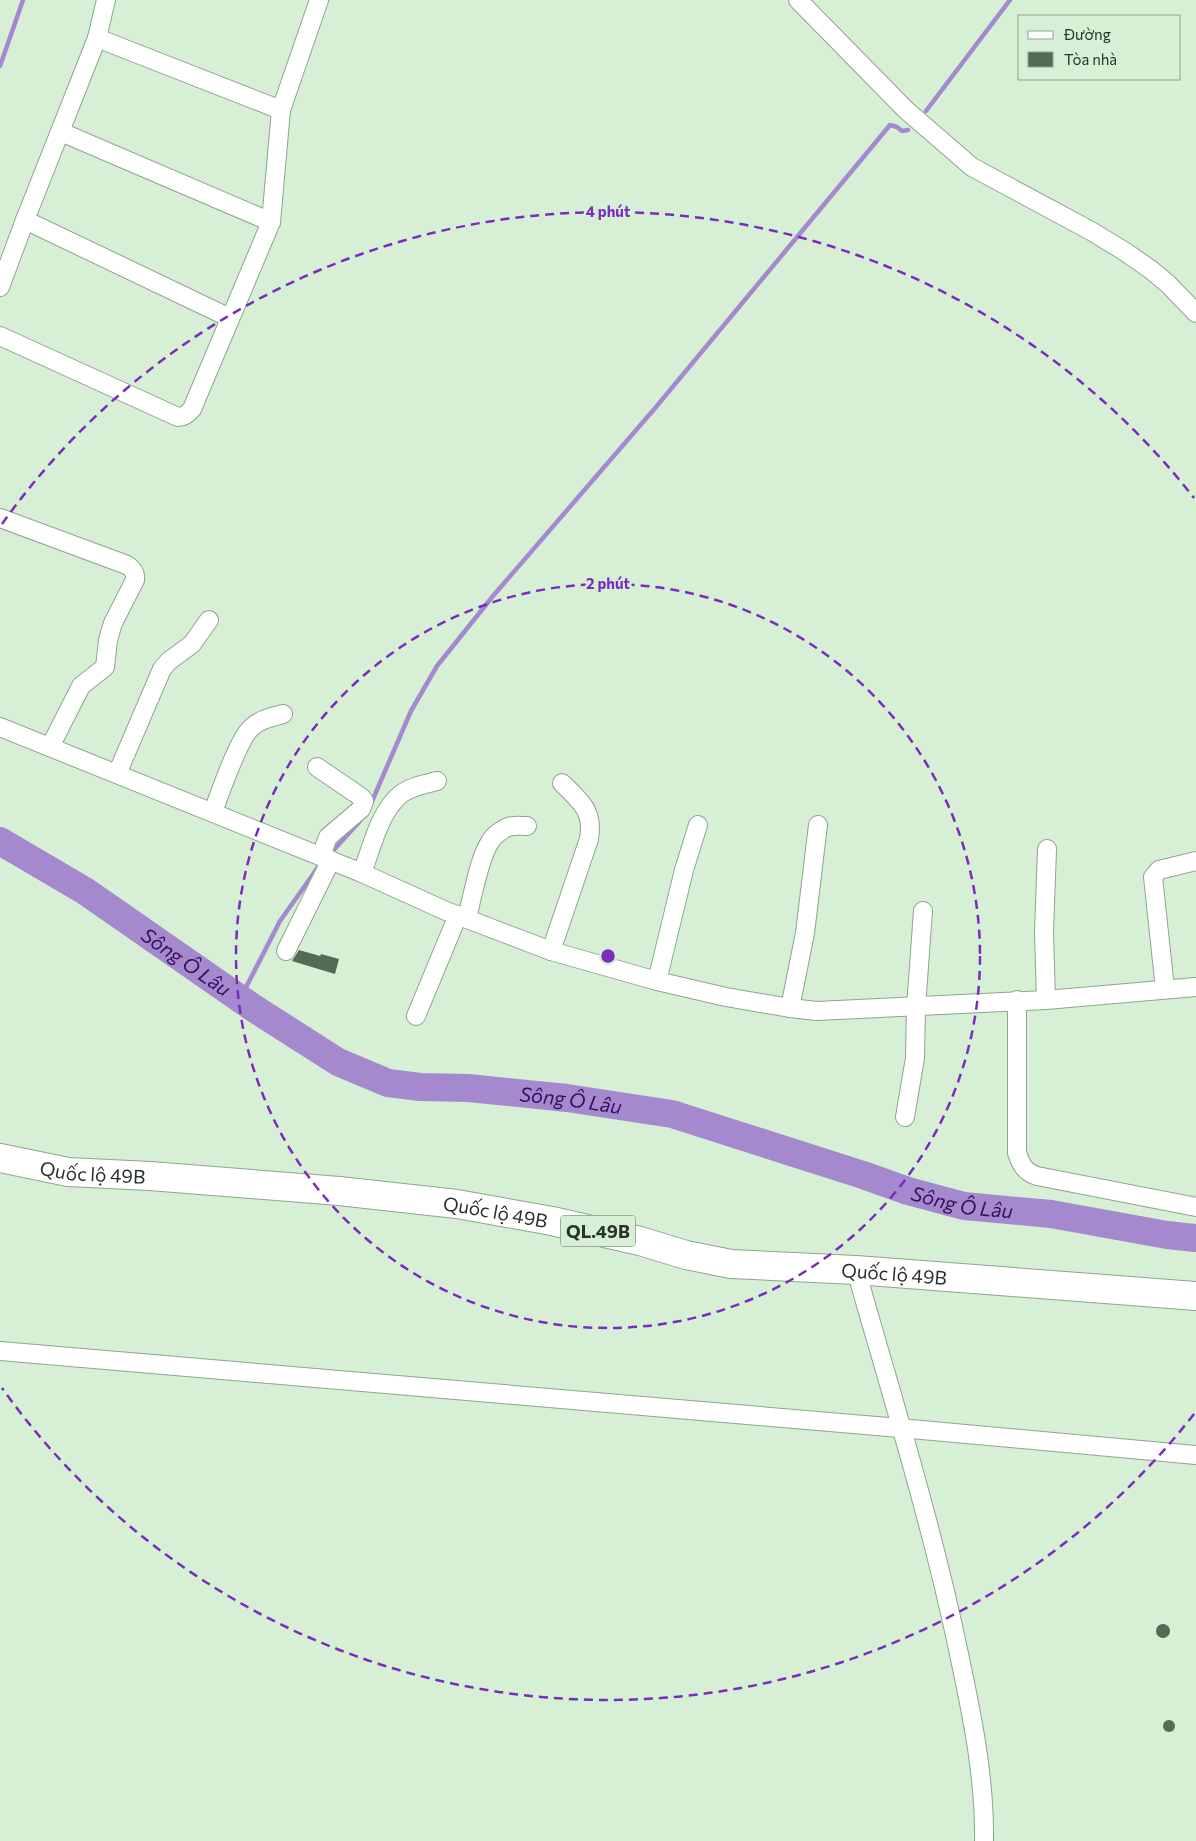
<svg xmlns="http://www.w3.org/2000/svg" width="1196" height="1841" viewBox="0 0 1196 1841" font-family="Commissioner,sans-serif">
<rect width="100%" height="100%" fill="#d6efd5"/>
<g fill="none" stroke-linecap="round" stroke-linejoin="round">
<!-- stream -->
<g stroke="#a489cf" stroke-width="4.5">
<polyline points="0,66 23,0"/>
<polyline points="926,111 1010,0"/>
<polyline points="370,806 411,711 437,666 493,596 656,407 890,125 897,127 902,131 908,130"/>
<polyline points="330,854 360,821"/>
<polyline points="240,999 280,921 321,863"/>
</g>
<!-- river -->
<path stroke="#a489cf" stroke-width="28" id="s1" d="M0,841L85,891L252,1007L338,1062L388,1083L420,1087L468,1088L567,1098L672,1114L863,1175L908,1191L964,1206L1051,1214L1167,1235L1196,1238"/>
</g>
<!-- building -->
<g fill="#546a53">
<polygon points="299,950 320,956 321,954 339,959 335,974 292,961"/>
<circle cx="1163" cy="1631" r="7"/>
<circle cx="1169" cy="1726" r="6"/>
</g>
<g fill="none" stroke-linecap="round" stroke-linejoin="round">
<defs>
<g id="street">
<polyline points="798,0 906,110 972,167 1091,231 1124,251 1150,269 1168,284 1196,313"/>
<polyline points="97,38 281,110"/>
<polyline points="61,132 271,222"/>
<polyline points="25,220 230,318"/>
<polyline points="0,287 25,220 97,38 106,0"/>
<path d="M0,336L178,417C184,417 188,414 192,409L271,222L281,110L319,0"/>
<path d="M0,518L127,565C133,569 136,573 135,580L113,623L108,640L105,667L81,686L50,747"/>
<polyline points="0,727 362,873 446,911 551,951 657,981 726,997 790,1008 817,1011 1046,1000 1196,987"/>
<polyline points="317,767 361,797 364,801 361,809 328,837 321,856"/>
<polyline points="117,774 162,669 169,661 192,644 209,620"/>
<path d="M213,812C220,793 238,740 251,728C260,719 272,717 283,714"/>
<path d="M362,873C372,847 379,812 401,794C412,786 425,784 437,781"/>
<path d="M467,918C472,899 479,858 490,842C493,836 501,830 508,827C514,825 521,826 527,826"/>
<polyline points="286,951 331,860"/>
<path d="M551,951L589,839C594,811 581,802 562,783"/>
<polyline points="657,981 684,870 698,825"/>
<polyline points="1165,989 1153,877 1159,870 1196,861"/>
<path d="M1017,1000V1153C1021,1165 1025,1172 1037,1176L1196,1207"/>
<polyline points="1046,1000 1044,932 1047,849"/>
<polyline points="790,1008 805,933 818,825"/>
<polyline points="416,1016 458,915"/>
<polyline points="905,1117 915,1058 916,1007 923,911"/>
<path d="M856,1270C892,1397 932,1524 959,1654C972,1715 985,1778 984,1841"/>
<polyline points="0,1351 900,1428 1196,1455"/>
</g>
<g id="primary">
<path id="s2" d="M0,1158L68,1172L150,1176L339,1191L457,1204L552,1221L640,1241L686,1255L731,1264L856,1270L1196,1296"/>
</g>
</defs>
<!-- street casing -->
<use href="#street" stroke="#8ea68d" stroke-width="20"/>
<!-- primary casing -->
<use href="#primary" stroke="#8ea68d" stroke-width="30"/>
<!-- street -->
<use href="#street" stroke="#fff" stroke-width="18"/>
<!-- primary -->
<use href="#primary" stroke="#fff" stroke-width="28"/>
</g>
<!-- distance rings -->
<g fill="none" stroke="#7b2cbf" stroke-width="2.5" stroke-dasharray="9 6">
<circle cx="608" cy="956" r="372"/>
<path d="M1194 1414A744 744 0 0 1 2 1388M2 524A744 744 0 0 1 1194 498"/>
</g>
<g text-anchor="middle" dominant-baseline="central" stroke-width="5" stroke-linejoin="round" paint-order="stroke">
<!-- shield labels -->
<rect fill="#d6efd5" stroke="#5d6b5c" stroke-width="1" x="560.5" y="1215.5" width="75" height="31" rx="4"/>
<g font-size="18" font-weight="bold" fill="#293228">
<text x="598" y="1231">QL.49B</text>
</g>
<!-- street labels -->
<g font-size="19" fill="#293228" stroke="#d6efd5">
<text stroke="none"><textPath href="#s2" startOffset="94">Quốc lộ 49B</textPath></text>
<text stroke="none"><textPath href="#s2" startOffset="499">Quốc lộ 49B</textPath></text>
<text stroke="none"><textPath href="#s2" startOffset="904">Quốc lộ 49B</textPath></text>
</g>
<!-- water labels -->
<g font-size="20" font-style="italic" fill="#390e61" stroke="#d6efd5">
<text stroke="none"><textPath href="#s1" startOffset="222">Sông Ô Lâu</textPath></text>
<text stroke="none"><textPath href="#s1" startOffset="642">Sông Ô Lâu</textPath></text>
<text stroke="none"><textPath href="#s1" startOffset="1048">Sông Ô Lâu</textPath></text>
</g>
</g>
<circle cx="608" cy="956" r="8" fill="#7b2cbf" stroke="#d6efd5" stroke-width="2.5"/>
<g font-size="15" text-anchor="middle" font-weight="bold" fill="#7b2cbf" stroke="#d6efd5" stroke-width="5" stroke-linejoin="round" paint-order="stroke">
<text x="608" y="217">4 phút</text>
<text x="608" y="589">2 phút</text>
</g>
<!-- legend -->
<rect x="1018" y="15" width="162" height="65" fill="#d6efd5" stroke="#91a390"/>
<rect x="1028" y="31" width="25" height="8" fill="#ffffff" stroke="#91a390"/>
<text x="1064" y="40" font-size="15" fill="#293228">Đường</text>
<rect x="1028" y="52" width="25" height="15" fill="#546a53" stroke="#91a390"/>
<text x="1064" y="65" font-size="15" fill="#293228">Tòa nhà</text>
</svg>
